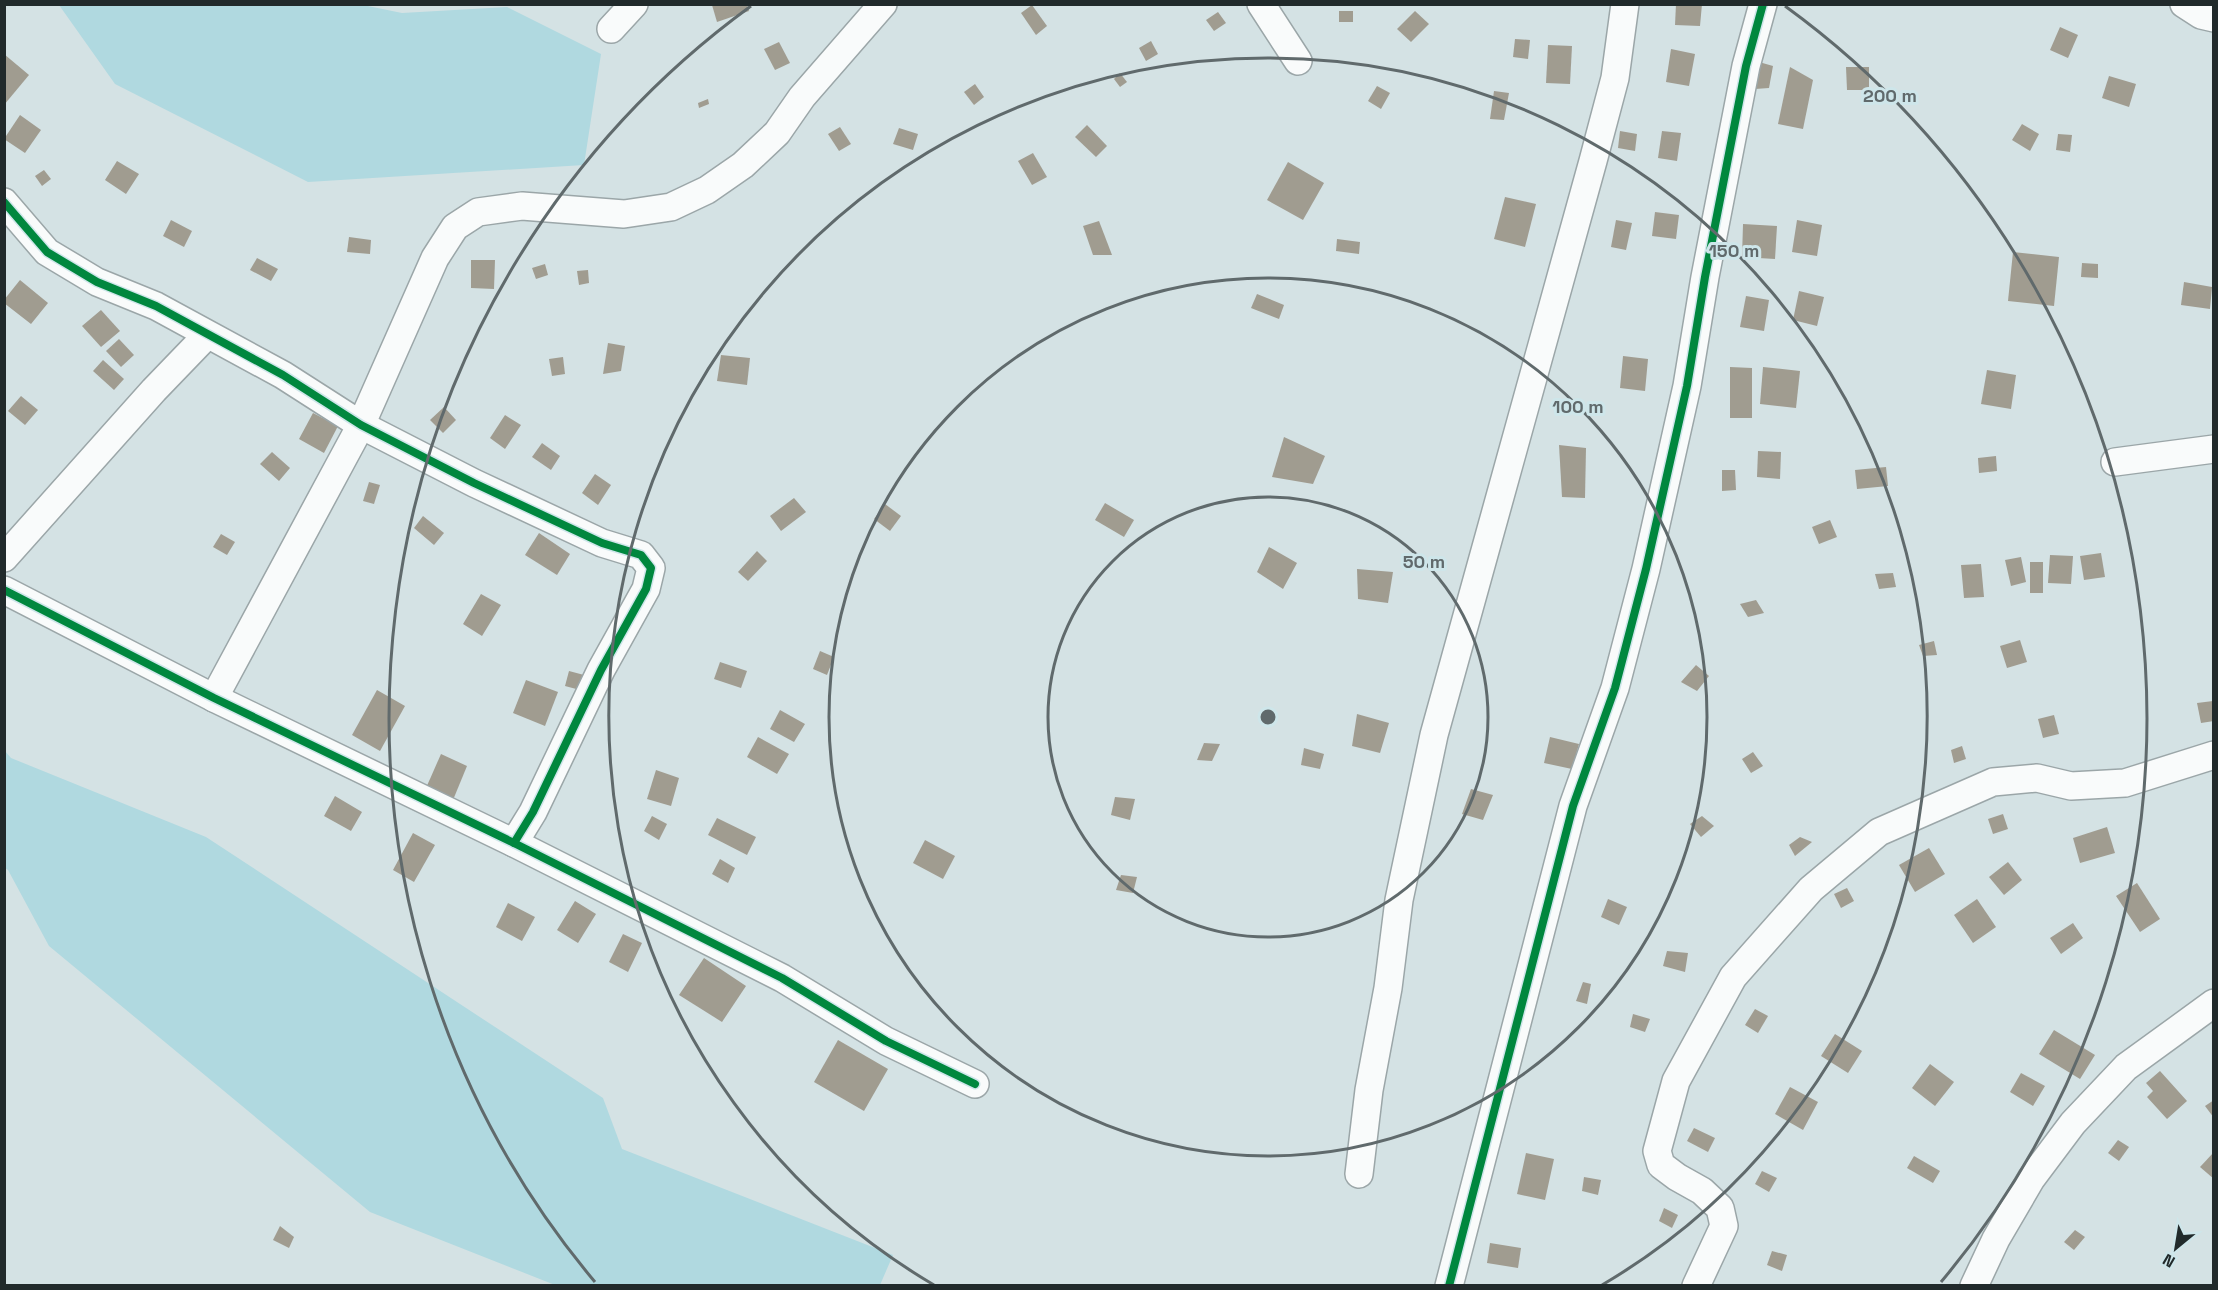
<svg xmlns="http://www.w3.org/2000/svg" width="2218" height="1290" viewBox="0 0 2218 1290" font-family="'Space Grotesk',sans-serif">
<rect width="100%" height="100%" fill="#d4e2e4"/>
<!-- green -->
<g fill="#b0d9e0">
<polygon points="358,4 402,13 507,7 601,54 584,165 308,182 115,84 59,5"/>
<polygon points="5,751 11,758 206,837 603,1098 622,1149 893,1255 880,1285 555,1285 370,1212 49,946 8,870 5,868"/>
</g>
<!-- building -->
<g fill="#a09c90">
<polygon points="714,4 747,4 749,11 717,22 712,5"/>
<polygon points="1676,4 1702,4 1700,26 1675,25"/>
<polygon points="1032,5 1047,26 1036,35 1021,13"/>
<rect x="1339" y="11" width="14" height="11"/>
<polygon points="1415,11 1429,24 1411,42 1397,29"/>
<polygon points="1218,12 1226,23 1214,31 1206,20"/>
<polygon points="2060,27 2078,35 2068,58 2050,50"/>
<polygon points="1515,39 1530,40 1528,59 1513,57"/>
<polygon points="1151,41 1158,54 1146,61 1139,48"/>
<polygon points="779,42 790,63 775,70 764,49"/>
<polygon points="1548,45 1572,46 1570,84 1546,83"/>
<polygon points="1671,49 1695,54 1689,86 1666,82"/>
<polygon points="4,54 29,75 4,105"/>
<polygon points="1759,62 1773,66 1769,88 1755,89"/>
<polygon points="1790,67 1813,80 1803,129 1778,124"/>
<polygon points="1846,67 1869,67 1869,90 1847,90"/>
<polygon points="1120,73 1127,82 1120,87 1114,79"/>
<polygon points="2109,76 2136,84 2129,107 2102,98"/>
<polygon points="975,84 984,97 974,105 964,92"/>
<polygon points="1377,86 1390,93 1381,109 1368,101"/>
<polygon points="1494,91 1509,93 1504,120 1490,119"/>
<polygon points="708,99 709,104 699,108 698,103"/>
<polygon points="20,115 41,130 25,153 4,139"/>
<polygon points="2022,124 2039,134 2030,151 2012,140"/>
<polygon points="1087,125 1107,146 1096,157 1075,137"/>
<polygon points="840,127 851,144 839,151 828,134"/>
<polygon points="899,128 918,134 913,150 893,144"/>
<polygon points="1620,131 1637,134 1635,151 1618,148"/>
<polygon points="1662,131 1681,133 1677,161 1658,158"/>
<polygon points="2058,134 2072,135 2070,152 2056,150"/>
<polygon points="1033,153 1047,177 1032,185 1018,161"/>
<polygon points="117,161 139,174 126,194 105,180"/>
<polygon points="1288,162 1324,183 1303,220 1267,200"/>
<polygon points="44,170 51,179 42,186 35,176"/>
<polygon points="1505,197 1536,204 1525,247 1494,239"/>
<polygon points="1655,212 1679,215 1676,239 1652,236"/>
<polygon points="171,220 192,231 184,247 163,236"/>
<polygon points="1616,220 1632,223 1626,250 1611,247"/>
<polygon points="1797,220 1822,225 1817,256 1792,252"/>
<polygon points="1099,221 1112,255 1093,255 1083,226"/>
<polygon points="1743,224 1777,226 1775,259 1742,257"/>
<polygon points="349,237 371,240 370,254 347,252"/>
<polygon points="1337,239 1360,242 1359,254 1336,251"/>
<polygon points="2013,252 2059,257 2054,306 2008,301"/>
<polygon points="257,258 278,269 271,281 250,270"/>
<polygon points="471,260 495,260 494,289 471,288"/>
<polygon points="2082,263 2098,264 2098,278 2081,277"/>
<polygon points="545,264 548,275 536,279 532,268"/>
<polygon points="588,270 589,283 579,285 577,271"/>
<polygon points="20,280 48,303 31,324 4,303 4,300"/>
<polygon points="2184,282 2212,287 2210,309 2181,305"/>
<polygon points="1799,291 1824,297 1817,326 1793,320"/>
<polygon points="1257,294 1284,305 1279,319 1251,308"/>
<polygon points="1746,296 1769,300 1764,331 1740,327"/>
<polygon points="101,310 120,331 101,347 82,326"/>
<polygon points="119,339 134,355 121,367 106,351"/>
<polygon points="608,343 625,346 621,371 603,374"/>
<polygon points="721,355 750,358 747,385 717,381"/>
<polygon points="1623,356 1648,359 1645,391 1620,388"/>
<polygon points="563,357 565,374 552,376 549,359"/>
<polygon points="103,360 124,379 114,390 93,371"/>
<polygon points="1730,367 1752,368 1752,418 1730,418"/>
<polygon points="1763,367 1800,371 1796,408 1760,404"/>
<polygon points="1987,370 2016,375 2011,409 1981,404"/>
<polygon points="21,396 38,410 25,425 8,411"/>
<polygon points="444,407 456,420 443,433 430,420"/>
<polygon points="313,413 338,426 324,453 299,439"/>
<polygon points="505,415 521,425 505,449 490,438"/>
<polygon points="1284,437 1325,456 1313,484 1272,477"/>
<polygon points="542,443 560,456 551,470 532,457"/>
<polygon points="1559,445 1586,448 1585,498 1562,497"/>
<polygon points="1758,451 1781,452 1780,479 1757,477"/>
<polygon points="272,452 290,468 279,481 260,464"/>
<polygon points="1996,456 1997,471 1979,473 1978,458"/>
<polygon points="1886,467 1888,486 1857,489 1855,470"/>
<polygon points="1722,470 1735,470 1736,490 1722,491"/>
<polygon points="595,474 611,485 598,505 582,493"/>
<polygon points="369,482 380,485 374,504 363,501"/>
<polygon points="794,498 806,512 781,531 770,516"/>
<polygon points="1105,503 1134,520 1124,537 1095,520"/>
<polygon points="885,504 901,516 890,531 874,519"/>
<polygon points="423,516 444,533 434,545 414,528"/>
<polygon points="1830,520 1837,537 1819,544 1812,527"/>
<polygon points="539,533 570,554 557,575 525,555"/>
<polygon points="221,534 235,542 227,555 213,547"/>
<polygon points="1269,547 1297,563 1283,589 1257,572"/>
<polygon points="757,551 767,561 748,581 738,572"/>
<polygon points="2101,553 2105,577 2084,580 2080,556"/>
<polygon points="2050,555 2073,556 2071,584 2048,583"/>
<polygon points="2021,557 2026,582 2011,586 2005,560"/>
<rect x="2030" y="562" width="13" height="31"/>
<polygon points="1981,564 1984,597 1964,598 1961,565"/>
<polygon points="1357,569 1393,572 1388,603 1358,599"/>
<polygon points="1893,573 1896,587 1879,589 1875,574"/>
<polygon points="481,594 501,605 482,636 463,624"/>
<polygon points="1756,600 1764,613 1748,617 1740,604"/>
<polygon points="2020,640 2027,662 2007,668 2000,646"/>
<polygon points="1934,641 1937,655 1923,656 1919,645"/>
<polygon points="820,651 834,657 827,675 813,669"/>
<polygon points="720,662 747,671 741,688 714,679"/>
<polygon points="1696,665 1709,676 1697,691 1681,682"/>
<polygon points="569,671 584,675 580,690 565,686"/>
<polygon points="526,680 558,692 545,726 513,713"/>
<polygon points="377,690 405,706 380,751 352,735"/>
<polygon points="2213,701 2214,721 2201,723 2197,703"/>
<polygon points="780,710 805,724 794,742 770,729"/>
<polygon points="1357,714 1389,723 1380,753 1352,746"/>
<polygon points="2054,715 2059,734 2043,738 2038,719"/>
<polygon points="758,737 789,754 777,774 747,757"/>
<polygon points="1550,737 1579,744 1572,769 1544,763"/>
<polygon points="1204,743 1220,744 1212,761 1197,760"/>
<polygon points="1962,746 1966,759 1954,763 1951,750"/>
<polygon points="1304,748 1324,754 1320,769 1301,765"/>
<polygon points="1753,752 1763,766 1751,773 1742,759"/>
<polygon points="441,754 467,766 453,800 426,788"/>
<polygon points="656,770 679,778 671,806 647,799"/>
<polygon points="1471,789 1493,795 1483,820 1462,814"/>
<polygon points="335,796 362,812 351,831 324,816"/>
<polygon points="1115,797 1135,799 1130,820 1111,815"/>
<polygon points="2003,814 2008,829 1993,834 1988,819"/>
<polygon points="652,816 667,824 659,840 644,831"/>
<polygon points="1702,816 1714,826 1701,837 1690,824"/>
<polygon points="717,818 756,837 747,855 708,835"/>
<polygon points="2107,827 2115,853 2080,863 2073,838"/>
<polygon points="413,833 435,845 414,882 393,870"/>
<polygon points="1800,837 1812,842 1795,856 1789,845"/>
<polygon points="925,840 955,856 943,879 913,863"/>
<polygon points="1929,848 1945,874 1915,892 1899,865"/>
<polygon points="720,859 735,868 728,883 712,874"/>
<polygon points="2008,862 2022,880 2004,895 1989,877"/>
<polygon points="1121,875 1137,877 1133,893 1116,890"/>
<polygon points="2137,883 2160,919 2140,932 2116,896"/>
<polygon points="1847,888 1854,901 1841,908 1834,894"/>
<polygon points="1608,899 1627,907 1619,925 1601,917"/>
<polygon points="1977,899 1996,927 1973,943 1954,915"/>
<polygon points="575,901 596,914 578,943 557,930"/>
<polygon points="508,903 535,917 522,941 496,927"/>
<polygon points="2073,923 2083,938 2061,954 2050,938"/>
<polygon points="623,934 642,943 628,972 609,962"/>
<polygon points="1667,951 1688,953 1685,972 1663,966"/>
<polygon points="704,958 746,986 722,1022 679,995"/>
<polygon points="1583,982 1591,984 1587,1004 1576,1001"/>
<polygon points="1755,1009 1768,1016 1758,1033 1745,1025"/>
<polygon points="1633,1014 1650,1019 1645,1032 1630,1027"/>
<polygon points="2054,1030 2095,1055 2080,1079 2039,1054"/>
<polygon points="1835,1034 1862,1051 1848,1073 1821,1056"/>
<polygon points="838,1040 888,1069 864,1111 814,1082"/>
<polygon points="1930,1064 1954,1082 1935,1106 1912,1088"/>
<polygon points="2160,1071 2187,1101 2167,1119 2147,1097 2153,1091 2146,1083"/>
<polygon points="2021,1073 2045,1086 2033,1106 2010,1092"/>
<polygon points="1790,1087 1818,1102 1803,1130 1775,1114"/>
<polygon points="2214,1100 2214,1118 2205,1106"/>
<polygon points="1694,1128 1715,1138 1708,1152 1687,1141"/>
<polygon points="2118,1140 2129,1147 2119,1161 2108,1153"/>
<polygon points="2214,1152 2214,1179 2200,1167"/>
<polygon points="1526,1153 1554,1159 1545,1200 1517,1194"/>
<polygon points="1914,1156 1940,1171 1933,1183 1907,1168"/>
<polygon points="1762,1171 1777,1178 1769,1192 1755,1184"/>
<polygon points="1584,1177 1601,1180 1598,1195 1582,1191"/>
<polygon points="1664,1208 1678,1215 1672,1228 1659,1221"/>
<polygon points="280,1226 294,1237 289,1248 273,1240"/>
<polygon points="2075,1230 2085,1237 2074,1250 2064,1242"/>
<polygon points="1490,1243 1521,1248 1518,1268 1487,1263"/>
<polygon points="1772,1251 1787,1255 1782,1271 1767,1265"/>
</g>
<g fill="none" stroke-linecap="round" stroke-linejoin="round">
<defs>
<g id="minor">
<polyline points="1261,4 1298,61"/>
<polyline points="2184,4 2201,15 2214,18"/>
<polyline points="611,29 634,4"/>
<polyline points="4,202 47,252 97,282 156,306 283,375 361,425 474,483 602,543 641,555 651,568 646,589 601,670 533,812 514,843"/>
<polyline points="2115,462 2214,449"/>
<polyline points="4,558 154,390 207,335"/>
<polyline points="4,590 214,698 514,843 782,978 886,1041 975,1084"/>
<polyline points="214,698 361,425 435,258 455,227 478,212 522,206 624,214 671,207 707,190 743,165 777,133 802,97 883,4"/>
<polyline points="1359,1174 1369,1090 1388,988 1399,900 1434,735 1593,161 1615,78 1625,4"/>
<polyline points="1449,1286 1573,806 1615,688 1646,569 1687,386 1705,277 1746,66 1763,4"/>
<polyline points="1696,1286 1724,1226 1720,1208 1702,1191 1677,1177 1661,1165 1657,1151 1676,1081 1733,977 1811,889 1879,832 1993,782 2037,778 2071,786 2125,783 2214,755"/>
<polyline points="1974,1286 1996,1239 2031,1179 2073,1123 2126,1067 2214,1003"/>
</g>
</defs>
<!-- minor casing -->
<use href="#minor" stroke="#9ba6a8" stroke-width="30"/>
<!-- minor -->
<use href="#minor" stroke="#f9fbfb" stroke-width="27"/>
<defs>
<g id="cycleway">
<polyline points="4,202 47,252 97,282 156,306 283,375 361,425 474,483 602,543 641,555 651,568 646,589 601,670 533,812 514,843"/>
<polyline points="4,590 214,698 514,843 782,978 886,1041 975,1084"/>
<polyline points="1449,1286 1573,806 1615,688 1646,569 1687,386 1705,277 1746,66 1763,4"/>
</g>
</defs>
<!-- cycleway casing -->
<use href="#cycleway" stroke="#cee6ea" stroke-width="11"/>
<!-- cycleway -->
<use href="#cycleway" stroke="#00873e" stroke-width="8"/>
</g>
<!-- distance rings -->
<g fill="none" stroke="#606a6c" stroke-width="3">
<circle cx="1268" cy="717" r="220"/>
<circle cx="1268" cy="717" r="439"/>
<path d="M934 1285A659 659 0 1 1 1602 1285"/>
<path d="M595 1282A879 879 0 0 1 751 6M1785 6A879 879 0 0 1 1941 1282"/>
</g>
<circle cx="1268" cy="717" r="9" fill="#606a6c" stroke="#cee6ea" stroke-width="3"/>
<g font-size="18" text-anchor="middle" font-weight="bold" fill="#606a6c" stroke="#cee6ea" stroke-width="6" stroke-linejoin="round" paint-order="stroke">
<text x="1890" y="102">200 m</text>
<text x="1734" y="257">150 m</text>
<text x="1578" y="413">100 m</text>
<text x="1424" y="568">50 m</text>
</g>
<!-- border -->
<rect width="2218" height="1290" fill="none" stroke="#212a2b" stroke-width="12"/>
<!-- north arrow -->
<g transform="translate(2176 1248) rotate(210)" stroke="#cee6ea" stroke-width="4.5" paint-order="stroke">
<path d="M0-4.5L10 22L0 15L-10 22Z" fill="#212a2b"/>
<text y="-9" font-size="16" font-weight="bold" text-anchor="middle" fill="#212a2b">N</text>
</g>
</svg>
